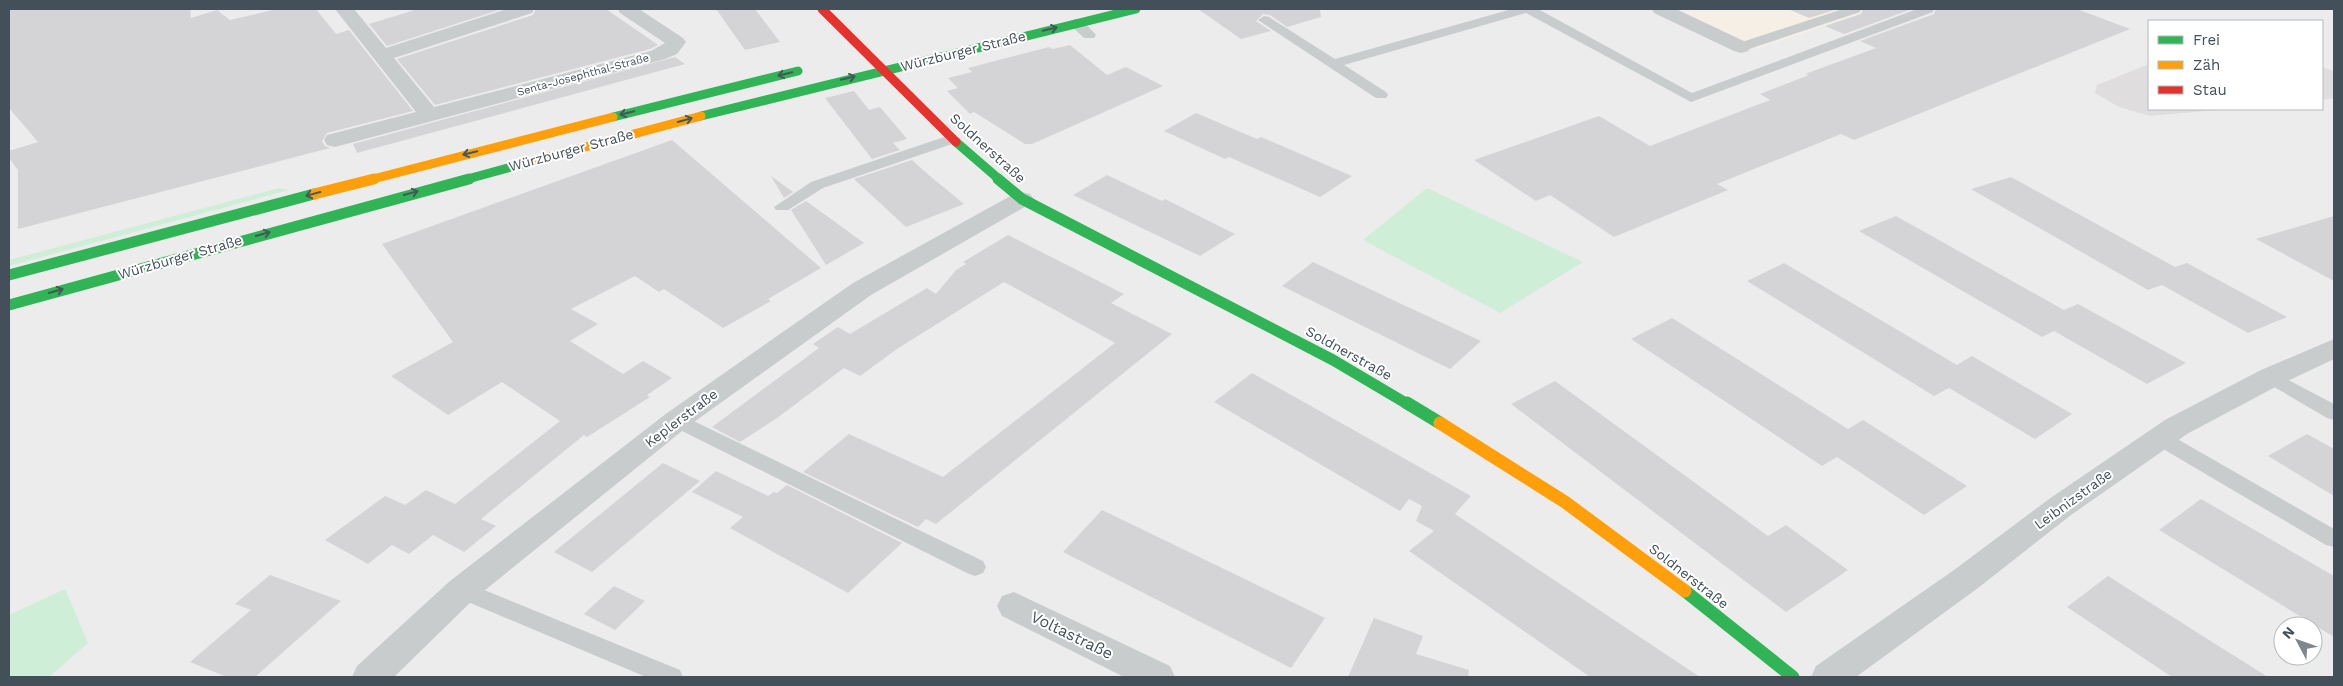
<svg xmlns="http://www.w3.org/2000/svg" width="2343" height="686" viewBox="0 0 2343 686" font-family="'Work Sans',sans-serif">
<rect width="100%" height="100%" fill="#edecec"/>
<!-- commercial -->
<polygon fill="#f5efe6" points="1675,9 1873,9 1756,49"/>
<!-- education -->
<g fill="#dfddde">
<polygon points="2149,64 2149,109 2227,109 2150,116 2119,107 2095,93 2097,85"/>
<polygon points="2322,67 2334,71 2334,98 2322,100"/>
</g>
<!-- green -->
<g fill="#ceeed8">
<polygon points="279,188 289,190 9,266 9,260"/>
<polygon points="1427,188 1583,262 1500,313 1363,240"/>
<polygon points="65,589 88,643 49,677 9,677 9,615"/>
</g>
<!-- building -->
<g fill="#d4d4d7">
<polygon points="9,9 190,9 191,18 217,10 230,20 277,9 316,9 336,34 349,30 413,111 327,133 322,141 325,146 330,148 18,229 18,170 9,158 9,151 38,142 9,108"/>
<polygon points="418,9 502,9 387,46 369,24"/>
<polygon points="536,9 606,9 658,45 650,49 435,105 397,59 533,15"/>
<polygon points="716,9 755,9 780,42 745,50"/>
<polygon points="1198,9 1320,9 1321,17 1287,27 1270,15 1263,14 1256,21 1271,31 1241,39"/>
<polygon points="1788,9 1838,9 1809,18"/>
<polygon points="1863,9 1912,9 1844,34 1825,26 1861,14"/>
<polygon points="1936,9 2077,9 2130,29 1854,140 1841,134 1717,184 1728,190 1614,237 1550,195 1536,201 1474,160 1599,116 1650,146 1770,100 1760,94 1809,75 1805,74 1876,48 1860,41 1934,14"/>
<polygon points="1070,45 1107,75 1126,67 1163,86 1032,144 1025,144 974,112 970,114 947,91 958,88 948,78 972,72 968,68 1049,47 1053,49"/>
<polygon points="675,57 685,64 357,153 353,144"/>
<polygon points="854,91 869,110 880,107 907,139 893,143 900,150 872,159 825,98"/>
<polygon points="1196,113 1257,139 1261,137 1352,176 1320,197 1229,157 1225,159 1164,131"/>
<polygon points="672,140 821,268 768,299 771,301 723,328 664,289 659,292 635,276 571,309 598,324 570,341 623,374 643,361 672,378 647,395 650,397 587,437 584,435 481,519 496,526 464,552 433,535 409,554 392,545 368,564 325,540 385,496 405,505 426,490 455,504 560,421 502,382 448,415 391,376 453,342 382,244"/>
<polygon points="912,160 930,176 964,204 906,227 854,179"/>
<polygon points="1107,175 1162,201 1165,199 1235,234 1200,256 1073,195"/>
<polygon points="771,176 793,192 784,198"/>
<polygon points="2011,177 2175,267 2187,263 2287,317 2248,333 2162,285 2148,290 1971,189"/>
<polygon points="806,201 864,243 826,265 791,210"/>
<polygon points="1896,216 2064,310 2078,304 2186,363 2147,384 2054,331 2042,337 1859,231"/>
<polygon points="2334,216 2334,281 2256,239"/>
<polygon points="1008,235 1124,294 1111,303 1172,334 936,524 926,519 918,527 803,472 849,434 943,477 1115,343 1004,282 897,349 860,376 844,368 777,418 740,442 712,427 819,348 813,344 838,327 850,334 927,288 936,294 956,270 966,264 963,262"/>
<polygon points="1313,262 1395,301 1481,341 1450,369 1282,286"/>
<polygon points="1784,263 1957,365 1972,356 2072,414 2035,439 1949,388 1934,396 1747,281"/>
<polygon points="1672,318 1848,429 1863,420 1967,486 1924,515 1837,457 1822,466 1631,339"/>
<polygon points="1252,373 1471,496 1455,514 1700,677 1590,677 1409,551 1434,531 1416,521 1422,506 1409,499 1400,511 1214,402"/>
<polygon points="1555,381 1768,536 1786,525 1848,570 1786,612 1511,404"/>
<polygon points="2307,434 2334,449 2334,496 2268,456"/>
<polygon points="663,463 700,481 592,572 554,552"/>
<polygon points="716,471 768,496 774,492 777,493 787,485 902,543 848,593 730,528 743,517 692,492"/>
<polygon points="2201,499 2334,576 2334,637 2159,530"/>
<polygon points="1102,510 1218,566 1325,618 1291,668 1063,552"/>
<polygon points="270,575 341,601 255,677 227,677 190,662 251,610 235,604"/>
<polygon points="2108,576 2217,645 2268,677 2172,677 2067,607"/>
<polygon points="614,586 645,601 615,630 584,614"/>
<polygon points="1374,618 1423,636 1416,654 1469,670 1468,677 1348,677"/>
</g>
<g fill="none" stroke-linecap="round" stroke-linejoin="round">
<!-- lane -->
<g fill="#c8cccd" fill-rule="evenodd">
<polygon points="1512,9 1538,9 1692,93 1917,9 1934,9 1933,12 1691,102 1526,13 1344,65 1386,92 1388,95 1386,98 1376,98 1258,20 1264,16 1269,17 1335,59"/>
<polygon points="1843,9 1861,9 1860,12 1746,50 1741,51 1734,47 1736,44"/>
<path d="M1075,19C1083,21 1091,29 1096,35L1094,38H1084L1068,23Z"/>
<polygon points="953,134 961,139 958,142 823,188 788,210 776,210 774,207 811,182"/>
<polygon points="2271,371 2334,404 2334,420 2327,418 2264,381 2261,377 2264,373"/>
<polygon points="677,413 983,561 986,567 983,573 975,576 967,573 670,425 667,420 670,415"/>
<polygon points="2160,431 2167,433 2334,529 2334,547 2326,545 2153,443 2150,438 2153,433"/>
<polygon points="462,581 680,670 683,677 646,677 454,596 450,590 454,584"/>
</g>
<!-- street -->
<g fill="#c8cccd" fill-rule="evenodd">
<polygon points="335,9 354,9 386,48 507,9 534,9 532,13 394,58 434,107 651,51 665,43 620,13 618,9 639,9 683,38 686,42 677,54 665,59 335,147 327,145 324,140 327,135 416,112"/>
<polygon points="1652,9 1676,9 1748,43 1751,47 1748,51 1741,53 1734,51 1654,13"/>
<polygon points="1022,192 1030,194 1034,199 1030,204 871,295 687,427 474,599 394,677 352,677 357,666 450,581 667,413 853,283 1014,194"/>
<polygon points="2334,339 2334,359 2281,384 2187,434 2071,515 1978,588 1856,677 1811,677 1816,666 1954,570 2049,499 2165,420 2261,370"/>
<polygon points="1014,592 1170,666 1175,677 1124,677 1002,616 997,606 1002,596"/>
</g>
<!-- fast-far2 -->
<g stroke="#30b455" stroke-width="9">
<polyline points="701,116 1136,9"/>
<polyline points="613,117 798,71"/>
<polyline points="956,142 1000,180"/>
<polyline points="464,180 533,161"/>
</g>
<!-- fast-far1 -->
<g stroke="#30b455" stroke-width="11">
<polyline points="998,179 1022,199 1333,360 1409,405"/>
<polyline points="9,275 314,194"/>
<polyline points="9,305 469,179"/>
</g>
<!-- fast -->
<g stroke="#30b455" stroke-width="13">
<polyline points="1407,403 1440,423"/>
<polyline points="1685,591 1793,677"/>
</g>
<!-- slow-far2 -->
<g stroke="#ff9f0a" stroke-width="9">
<polyline points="533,161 701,116"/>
<polyline points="369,180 613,117"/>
</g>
<!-- slow-far1 -->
<polyline stroke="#ff9f0a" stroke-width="11" points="314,194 374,179"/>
<!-- slow -->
<polyline stroke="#ff9f0a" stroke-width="13" points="1440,423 1565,502 1685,591"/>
<!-- jam -->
<polyline stroke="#e5322d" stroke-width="9" points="822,9 956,142"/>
</g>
<!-- one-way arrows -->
<defs><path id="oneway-shaft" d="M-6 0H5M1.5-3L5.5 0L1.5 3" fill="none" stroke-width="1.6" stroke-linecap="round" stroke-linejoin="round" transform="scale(1.25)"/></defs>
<g stroke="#415a59">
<use href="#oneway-shaft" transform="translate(1050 29) rotate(-13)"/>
<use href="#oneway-shaft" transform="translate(785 74) rotate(166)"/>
<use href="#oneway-shaft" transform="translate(848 78) rotate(-13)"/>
<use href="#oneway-shaft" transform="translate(627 113) rotate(166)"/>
<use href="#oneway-shaft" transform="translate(685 120) rotate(-15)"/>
<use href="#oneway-shaft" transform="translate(470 153) rotate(166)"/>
<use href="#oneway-shaft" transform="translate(411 193) rotate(-15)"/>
<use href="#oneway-shaft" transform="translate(313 194) rotate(165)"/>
<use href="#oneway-shaft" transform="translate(263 234) rotate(-16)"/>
<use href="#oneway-shaft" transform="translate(56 291) rotate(-16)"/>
</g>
<g text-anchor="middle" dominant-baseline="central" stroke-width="4" stroke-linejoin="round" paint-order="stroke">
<!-- far-street labels -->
<g font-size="11" fill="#435059" stroke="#fff">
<text transform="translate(583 75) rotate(-15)">Senta-Josephthal-Straße</text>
</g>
<!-- street labels -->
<g font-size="14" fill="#435059" stroke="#fff">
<text transform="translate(963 51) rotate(-14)">Würzburger Straße</text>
<text transform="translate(988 148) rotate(42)">Soldnerstraße</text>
<text transform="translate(571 150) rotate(-15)">Würzburger Straße</text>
<text transform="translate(180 257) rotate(-16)">Würzburger Straße</text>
<text transform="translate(1349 353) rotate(29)">Soldnerstraße</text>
<text transform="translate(681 418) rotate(-37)">Keplerstraße</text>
<text transform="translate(2073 499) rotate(-36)">Leibnizstraße</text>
<text transform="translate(1689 576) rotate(38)">Soldnerstraße</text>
</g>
<!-- near-street labels -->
<g font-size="16" fill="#435059" stroke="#fff">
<text transform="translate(1072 635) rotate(26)">Voltastraße</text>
</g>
</g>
<!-- border -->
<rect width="2343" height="686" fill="none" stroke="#435059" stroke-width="20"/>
<!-- legend -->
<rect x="2148" y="20" width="175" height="90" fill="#ffffff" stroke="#b4b9bd"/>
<rect x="2158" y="36" width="25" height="8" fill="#30b455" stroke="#b4b9bd"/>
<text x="2193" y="45" font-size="15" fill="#435059">Frei</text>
<rect x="2158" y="61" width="25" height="8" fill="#ff9f0a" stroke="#b4b9bd"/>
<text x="2193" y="70" font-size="15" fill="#435059">Zäh</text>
<rect x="2158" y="86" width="25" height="8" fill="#e5322d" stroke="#b4b9bd"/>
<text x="2193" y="95" font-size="15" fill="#435059">Stau</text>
<!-- north arrow -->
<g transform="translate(2298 641) rotate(311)"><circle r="24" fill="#ffffff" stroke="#b4b9bd"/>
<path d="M0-4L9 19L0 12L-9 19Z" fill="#7e878c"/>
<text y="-8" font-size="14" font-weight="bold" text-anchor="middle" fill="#435059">N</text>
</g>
</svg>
